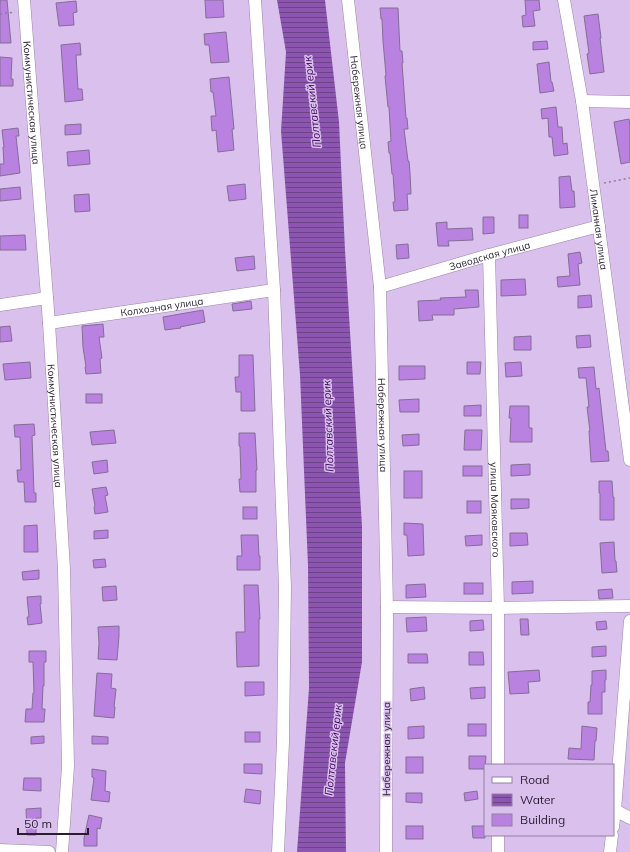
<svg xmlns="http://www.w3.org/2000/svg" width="630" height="852" viewBox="0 0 630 852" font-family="Mulish,sans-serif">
<defs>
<pattern id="water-rules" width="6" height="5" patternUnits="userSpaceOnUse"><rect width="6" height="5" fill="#8c56b0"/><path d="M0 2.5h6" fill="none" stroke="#6c4388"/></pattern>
</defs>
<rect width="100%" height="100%" fill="#dac1ed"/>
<!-- water -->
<polygon fill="url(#water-rules)" points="277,0 325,0 339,122 345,250 362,526 362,662 345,763 346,852 297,852 309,688 308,566 300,375 281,131 286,52"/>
<!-- building -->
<g fill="#b982e0" stroke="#836d95">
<polygon points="0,0 7,0 11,43 0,43"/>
<polygon points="205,0 223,0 224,17 206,18"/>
<polygon points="525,0 539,0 540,10 533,11 535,26 523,27 522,16 526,15"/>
<polygon points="76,1 77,12 73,13 74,25 59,26 56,3"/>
<polygon points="380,8 398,8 400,51 402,51 403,63 402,63 406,118 407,118 408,129 404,129 408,161 409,161 410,173 411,194 407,194 408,210 394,211 393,202 395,202 393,174 392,174 390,153 389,153 388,142 391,141 389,107 388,107 385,76 386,75 383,41 382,19 381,19"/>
<polygon points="598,14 601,38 600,38 604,72 590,74 587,54 589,53 584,16"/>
<polygon points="226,32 229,62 211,63 209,45 205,45 204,34"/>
<polygon points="547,41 548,49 533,50 533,42"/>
<polygon points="80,43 81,55 76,55 78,89 82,89 83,100 65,102 61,45"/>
<polygon points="0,57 12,58 11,79 13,79 13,86 0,86"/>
<polygon points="549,62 551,82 552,82 554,91 540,93 537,64"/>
<polygon points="229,77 234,129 232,129 234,150 218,152 216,130 212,131 211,116 216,116 213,92 211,92 210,79"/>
<polygon points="556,107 558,127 562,127 563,144 567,143 568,154 554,156 552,137 549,137 548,118 542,119 541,109"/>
<polygon points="629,119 630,126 630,162 621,164 614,122"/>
<polygon points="81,124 81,134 65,135 65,125"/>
<polygon points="18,128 19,136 16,136 20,173 0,176 0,164 4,164 3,147 4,147 2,130"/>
<polygon points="89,150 90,164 68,166 67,152"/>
<polygon points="570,176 572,191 574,191 575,207 560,208 559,177"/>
<polygon points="245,184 246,199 229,201 227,186"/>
<polygon points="20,187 21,199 0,201 0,189"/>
<polygon points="89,194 90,211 75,212 74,195"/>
<rect x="519" y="215" width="9" height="13"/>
<polygon points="483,217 494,217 494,233 483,234"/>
<polygon points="447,222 447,229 472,228 473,240 448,241 449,246 438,246 436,223"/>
<polygon points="25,235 26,250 0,250 0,236"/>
<polygon points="408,244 409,258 397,259 396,245"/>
<polygon points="580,252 582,263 578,264 580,285 558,287 557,277 570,276 568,254"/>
<polygon points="254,256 255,269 237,271 235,258"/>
<polygon points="525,279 526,295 501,296 501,280"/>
<polygon points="465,290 478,290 479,307 454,309 454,315 432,315 433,320 419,321 418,301 441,300 440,298 466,297"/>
<polygon points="591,295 592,307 578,308 578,296"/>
<polygon points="251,301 252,309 233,311 232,304"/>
<polygon points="203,310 205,322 180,327 181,328 165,330 163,317"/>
<polygon points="103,324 104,337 99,337 102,358 100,359 101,373 86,374 85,367 86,367 83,347 82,326"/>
<polygon points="10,326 12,341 0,342 0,327"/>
<polygon points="590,335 591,347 577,348 576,336"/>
<polygon points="531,336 531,350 514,350 514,337"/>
<polygon points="239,355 253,355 255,411 241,411 241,392 236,392 235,377 239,377"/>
<polygon points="30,362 31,378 5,380 3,364"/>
<polygon points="467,362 481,362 480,374 467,374"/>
<polygon points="521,362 522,376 506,377 505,363"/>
<polygon points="399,366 425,366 425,379 399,380"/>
<polygon points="594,367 596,389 599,388 606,451 608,451 609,461 591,462 589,431 590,431 587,407 589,407 586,378 579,378 578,368"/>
<rect x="86" y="394" width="16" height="9"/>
<polygon points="419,399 419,412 400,412 399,400"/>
<polygon points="481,405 481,416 464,416 464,406"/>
<polygon points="510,406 529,406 529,428 532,428 532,442 510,442 511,418 509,418"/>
<polygon points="34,424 35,435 32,436 34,493 36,493 36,502 25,502 24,482 18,482 17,470 21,470 20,437 15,437 14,425"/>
<polygon points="114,430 116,443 92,445 90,432"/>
<polygon points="465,430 482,430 481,450 464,450"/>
<polygon points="239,433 255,433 257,470 256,470 256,492 240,492 239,479 241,479 240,446 239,446"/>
<polygon points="419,434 419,445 403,446 402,435"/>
<polygon points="107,460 108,472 94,474 92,462"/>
<polygon points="530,464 530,475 511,476 511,465"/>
<rect x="463" y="466" width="19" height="10"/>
<rect x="404" y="471" width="18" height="27"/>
<polygon points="599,481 612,481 613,497 614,497 614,520 600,520 600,493 599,493"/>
<polygon points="106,487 108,495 105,496 108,512 95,514 94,507 95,506 92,489"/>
<polygon points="511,499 529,499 529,508 511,509"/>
<rect x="467" y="501" width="14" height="12"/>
<rect x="243" y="507" width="14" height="12"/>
<polygon points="404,523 423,524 424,555 408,556 407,535 404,535"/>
<polygon points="37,525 38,552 24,552 24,526"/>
<polygon points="108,530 108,538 94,539 94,531"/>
<polygon points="510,533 527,533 528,545 510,546"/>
<polygon points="241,535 258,535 259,556 260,556 260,570 237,570 237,556 242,556"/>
<polygon points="482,535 482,545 466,546 465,536"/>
<polygon points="614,542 615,561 616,561 617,572 602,573 600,543"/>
<polygon points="105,559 106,567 94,568 93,560"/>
<polygon points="39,570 39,579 23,580 22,572"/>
<polygon points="533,581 533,593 512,594 512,582"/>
<rect x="464" y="583" width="19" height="11"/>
<polygon points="425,584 426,597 406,598 406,585"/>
<polygon points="244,585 258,585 260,619 259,619 259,666 237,667 236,632 245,632"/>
<polygon points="116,586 117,600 103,601 102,587"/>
<polygon points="612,589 613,598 599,599 598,590"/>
<polygon points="41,596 41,604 40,604 42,623 28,625 27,617 29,617 27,597"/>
<polygon points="426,617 427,631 407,632 406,618"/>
<polygon points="520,619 528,619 529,635 521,635"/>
<polygon points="483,620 484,630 470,631 470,621"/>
<polygon points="606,621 607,629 597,630 596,622"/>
<polygon points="119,626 119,636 117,660 98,659 99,643 98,627"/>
<polygon points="606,646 606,656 592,657 592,647"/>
<polygon points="29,651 46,651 46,662 44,662 44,686 43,686 42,709 45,709 44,722 25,722 26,709 32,709 33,693 34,693 33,662 29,662"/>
<polygon points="469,652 483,652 484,665 469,665"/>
<polygon points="408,654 427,654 428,663 408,663"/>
<polygon points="539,670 540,681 528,682 529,693 510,694 508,672"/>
<polygon points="606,670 606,680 605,680 605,692 602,692 602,714 588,714 588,702 590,702 591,685 592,685 592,671"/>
<polygon points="97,673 112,674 111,688 116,689 114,707 115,707 114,718 94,716"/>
<polygon points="245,682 264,682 264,695 245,696"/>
<polygon points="424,687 425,699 411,701 410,689"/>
<polygon points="485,687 485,698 471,699 470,688"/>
<rect x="468" y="724" width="18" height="12"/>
<polygon points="424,726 424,738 408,739 408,727"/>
<polygon points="582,726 597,728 596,741 595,741 594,760 568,759 569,748 581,749"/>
<rect x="245" y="732" width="15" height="10"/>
<polygon points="44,736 44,743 31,744 31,737"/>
<polygon points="92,736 108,737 108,744 92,744"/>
<polygon points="469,756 486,756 485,769 469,769"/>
<rect x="406" y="757" width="17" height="16"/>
<polygon points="244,764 262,764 262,774 244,773"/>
<polygon points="92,769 106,771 105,791 110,792 109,802 91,800 94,778 92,777"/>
<polygon points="24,778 41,778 41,791 23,790"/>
<polygon points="246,789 261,791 260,804 244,802"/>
<polygon points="477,791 478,799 465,801 464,793"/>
<polygon points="406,793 422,793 422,803 406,802"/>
<polygon points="41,808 41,818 36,818 36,835 27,835 26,809"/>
<polygon points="89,815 102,818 100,829 97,828 97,846 84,846 84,838"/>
<rect x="406" y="826" width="17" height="13"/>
<polygon points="472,826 485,826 485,838 473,838"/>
</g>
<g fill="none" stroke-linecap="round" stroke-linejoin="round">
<defs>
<g id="minor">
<path id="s1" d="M24,0L49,323L64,569L68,766L62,852"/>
<polyline points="255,0 274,290 285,587 283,742 278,852"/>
<path id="s2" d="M348,0L380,287L387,607L386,852"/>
<path id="s3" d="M564,0L582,101L630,460"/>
<polyline points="582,101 630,102"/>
<path id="s4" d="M489,255L498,608V765"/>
<path id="s5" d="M380,287L489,255L599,226"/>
<polyline points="0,305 47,298"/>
<path id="s6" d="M49,323L274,290"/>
<polyline points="387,607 498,608 630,606"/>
<polyline points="615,810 630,818"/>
<polyline points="613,827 615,810 630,621"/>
<polyline points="0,850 49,852"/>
<polyline points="498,852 498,835"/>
<polyline points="610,852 612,835"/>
</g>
</defs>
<!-- minor casing -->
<use href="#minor" stroke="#9a83ac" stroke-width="13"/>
<!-- path -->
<g stroke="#8c7a9a" stroke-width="1.5" stroke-dasharray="2 3" stroke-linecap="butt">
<polyline points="0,14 15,12"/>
<polyline points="604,183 630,178"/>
</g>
<!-- minor -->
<use href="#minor" stroke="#fff" stroke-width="12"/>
</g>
<g text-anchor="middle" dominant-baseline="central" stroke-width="3" stroke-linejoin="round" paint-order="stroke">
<!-- street labels -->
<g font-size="10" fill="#281e2f" stroke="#dac1ed">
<text stroke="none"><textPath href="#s2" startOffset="103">Набережная улица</textPath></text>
<text stroke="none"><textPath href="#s1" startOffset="103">Коммунистическая улица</textPath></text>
<text stroke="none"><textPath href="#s3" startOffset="232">Лиманная улица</textPath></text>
<text stroke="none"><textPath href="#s5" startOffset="114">Заводская улица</textPath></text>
<text stroke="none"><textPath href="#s6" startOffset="114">Колхозная улица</textPath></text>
<text stroke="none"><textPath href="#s2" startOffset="427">Набережная улица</textPath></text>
<text stroke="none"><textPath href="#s1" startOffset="427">Коммунистическая улица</textPath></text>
<text stroke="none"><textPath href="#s4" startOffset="255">улица Маяковского</textPath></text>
<text transform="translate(386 749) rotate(-90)">Набережная улица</text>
</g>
<!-- water labels -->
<g font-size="11" font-style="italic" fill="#3d025a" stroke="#dac1ed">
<text transform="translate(312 102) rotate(-96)">Полтавский ерик</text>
<text transform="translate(328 426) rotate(-92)">Полтавский ерик</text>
<text transform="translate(333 750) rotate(-84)">Полтавский ерик</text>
</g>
</g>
<!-- legend -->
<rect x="484" y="764" width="130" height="72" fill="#dac1ed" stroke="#9380a1"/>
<rect x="492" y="777" width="20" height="6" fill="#ffffff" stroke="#9380a1"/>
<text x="520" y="784" font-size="12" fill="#281e2f">Road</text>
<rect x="492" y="794" width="20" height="12" fill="url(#water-rules)" stroke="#9380a1"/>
<text x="520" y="804" font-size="12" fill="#281e2f">Water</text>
<rect x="492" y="814" width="20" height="12" fill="#b982e0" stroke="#9380a1"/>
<text x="520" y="824" font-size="12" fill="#281e2f">Building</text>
<!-- scale -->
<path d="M18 828v6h70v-6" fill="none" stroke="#281e2f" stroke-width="2"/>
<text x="24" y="828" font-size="12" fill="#281e2f" stroke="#dac1ed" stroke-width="3" paint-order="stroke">50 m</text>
</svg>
